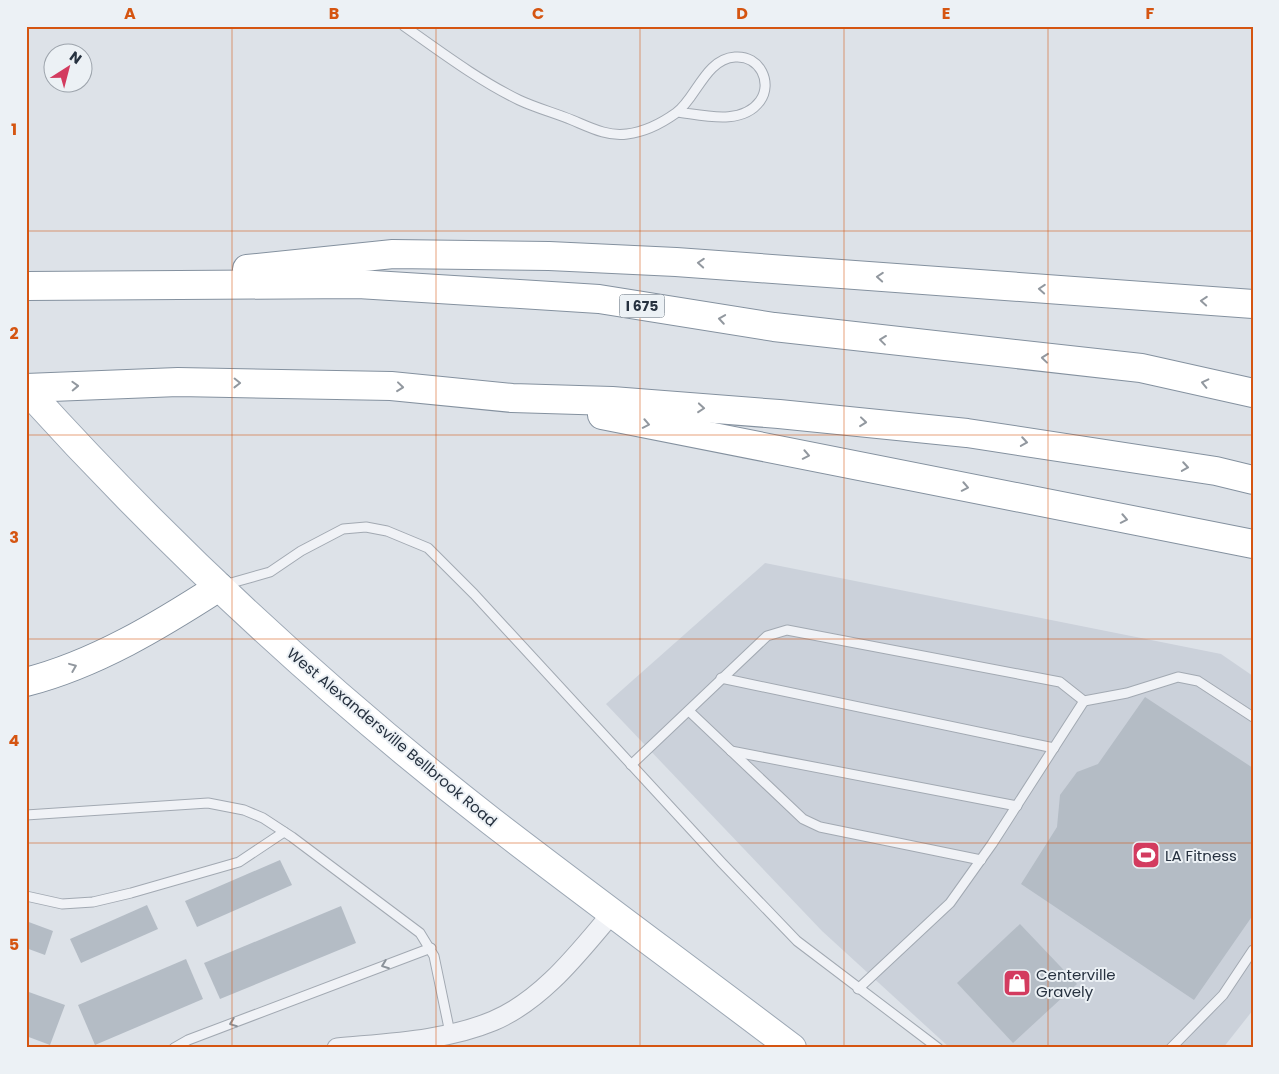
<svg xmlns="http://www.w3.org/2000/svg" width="1279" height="1074" viewBox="0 0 1279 1074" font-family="Poppins,sans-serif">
<rect width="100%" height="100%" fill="#dde2e8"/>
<!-- built -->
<polygon fill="#cbd1da" points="765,563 1221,654 1253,676 1253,1010 1223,1048 950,1048 822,931 606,704"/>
<!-- building -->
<g fill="#b4bcc5">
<polygon points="1145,697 1253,768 1253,915 1194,1000 1021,884 1057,827 1060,795 1077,772 1098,764"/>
<polygon points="280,860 292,885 197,927 185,901"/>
<polygon points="147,905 158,929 81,963 70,939"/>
<polygon points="341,906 356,943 220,999 204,963"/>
<polygon points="26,921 53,931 45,955 26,948"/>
<polygon points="1020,924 1077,984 1013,1043 957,983"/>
<polygon points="186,959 203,999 95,1045 78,1005"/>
<polygon points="26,991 65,1005 50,1045 26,1036"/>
</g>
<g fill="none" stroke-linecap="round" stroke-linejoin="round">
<defs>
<g id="service">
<path d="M404,26C441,52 478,80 519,100C536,108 555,113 572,120C589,127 608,137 627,134C644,132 662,123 676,113C696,99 705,59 735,57C760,55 773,83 760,101C742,126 703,115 677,112"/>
<polyline points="224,585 270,572 301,551 343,529 366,527 387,531 428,548 474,594 722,863 797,941 938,1048"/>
<polyline points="721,678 1054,748"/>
<polyline points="689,711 803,819 820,827 981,860"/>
<polyline points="731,751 1017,806"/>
<polyline points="631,765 767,636 787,630 1060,682 1084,701 1127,693 1178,677 1198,681 1253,717"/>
<polyline points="26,815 208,803 244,810 263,818 292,837 420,933 434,956 450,1033"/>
<polyline points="26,896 62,904 93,902 131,893 239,862 284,832"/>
<polyline points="858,989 950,903 992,844 1084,701"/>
<polyline points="174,1048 188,1040 431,948"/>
<polyline points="1171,1048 1223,995 1253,950"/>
</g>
<path id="minor" d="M337,1048C388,1043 445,1041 493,1021C543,1000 579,952 613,912"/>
<path id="primary" d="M26,389C168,546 324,691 491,821C591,898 692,972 792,1048"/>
<g id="motorway">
<polyline points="247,269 393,254 549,256 676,262 1253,304"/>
<polyline points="26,286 358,284 599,299 774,327 1141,368 1253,393"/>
<polyline points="26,388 178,382 391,386 512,398 612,401 779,414 967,433 1216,471 1253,480"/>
<polyline points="602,415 1253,544"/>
<path d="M26,682C96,664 160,625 219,587"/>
</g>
</defs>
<!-- service casing -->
<use href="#service" stroke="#a2a9b2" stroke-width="11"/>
<!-- minor casing -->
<use href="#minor" stroke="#a2a9b2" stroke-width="21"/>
<!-- primary casing -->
<use href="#primary" stroke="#9ca7b4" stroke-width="30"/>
<!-- motorway casing -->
<use href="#motorway" stroke="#84919f" stroke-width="30"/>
<!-- service -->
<use href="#service" stroke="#f0f2f6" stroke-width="9"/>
<!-- minor -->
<use href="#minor" stroke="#f0f2f6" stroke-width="19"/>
<!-- primary -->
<use href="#primary" stroke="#fff" stroke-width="28"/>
<!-- motorway -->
<use href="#motorway" stroke="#fff" stroke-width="28"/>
</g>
<!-- one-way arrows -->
<defs><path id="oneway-chevron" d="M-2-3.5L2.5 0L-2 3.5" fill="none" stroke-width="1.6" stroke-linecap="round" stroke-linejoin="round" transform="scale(1.25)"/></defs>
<g stroke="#92989f">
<use href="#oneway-chevron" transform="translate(701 263) rotate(-176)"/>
<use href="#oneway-chevron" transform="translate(880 277) rotate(-176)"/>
<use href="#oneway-chevron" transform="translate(1042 289) rotate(-176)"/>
<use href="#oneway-chevron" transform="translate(1204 301) rotate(-176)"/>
<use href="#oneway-chevron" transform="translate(722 319) rotate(-171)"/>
<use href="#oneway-chevron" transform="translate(883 340) rotate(-173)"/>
<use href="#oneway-chevron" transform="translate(1045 358) rotate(-174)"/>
<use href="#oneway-chevron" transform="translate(237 383) rotate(1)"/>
<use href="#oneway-chevron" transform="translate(1205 383) rotate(-167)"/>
<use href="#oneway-chevron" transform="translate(75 386) rotate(-2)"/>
<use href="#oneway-chevron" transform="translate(400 387) rotate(6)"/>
<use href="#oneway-chevron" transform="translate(701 408) rotate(5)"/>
<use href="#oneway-chevron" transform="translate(863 422) rotate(6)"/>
<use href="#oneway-chevron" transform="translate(646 424) rotate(11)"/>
<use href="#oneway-chevron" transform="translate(1024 442) rotate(9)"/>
<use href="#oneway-chevron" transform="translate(806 455) rotate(11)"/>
<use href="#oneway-chevron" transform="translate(1185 467) rotate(9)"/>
<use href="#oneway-chevron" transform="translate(965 487) rotate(11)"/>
<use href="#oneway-chevron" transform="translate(1124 519) rotate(11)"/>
<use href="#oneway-chevron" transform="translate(73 667) rotate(-22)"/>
</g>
<g stroke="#8b929a">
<use href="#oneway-chevron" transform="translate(385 965) rotate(159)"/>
<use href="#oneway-chevron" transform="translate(233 1023) rotate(159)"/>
</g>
<!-- grid -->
<path fill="none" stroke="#d55511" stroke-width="1" stroke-opacity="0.55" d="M232,26V1048M436,26V1048M640,26V1048M844,26V1048M1048,26V1048M26,231H1253M26,435H1253M26,639H1253M26,843H1253"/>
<!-- icons -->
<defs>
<symbol id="stadium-square" viewBox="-11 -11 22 22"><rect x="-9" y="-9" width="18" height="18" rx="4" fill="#d33b5f" stroke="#ecf1f5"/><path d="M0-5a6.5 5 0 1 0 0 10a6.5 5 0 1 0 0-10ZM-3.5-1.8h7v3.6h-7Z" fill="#fff"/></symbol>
<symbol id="shop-square" viewBox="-11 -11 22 22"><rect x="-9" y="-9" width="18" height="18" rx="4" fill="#d33b5f" stroke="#ecf1f5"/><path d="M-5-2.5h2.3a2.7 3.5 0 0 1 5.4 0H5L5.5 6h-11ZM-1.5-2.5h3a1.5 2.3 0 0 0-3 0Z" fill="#fff"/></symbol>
</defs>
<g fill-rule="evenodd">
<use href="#stadium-square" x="1130" y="839" width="32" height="32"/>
<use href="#shop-square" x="1001" y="967" width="32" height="32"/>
</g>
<g text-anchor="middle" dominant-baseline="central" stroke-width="4" stroke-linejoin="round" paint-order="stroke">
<!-- shield labels -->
<rect fill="#ecf1f5" stroke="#616b76" stroke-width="1" x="619.5" y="294.5" width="45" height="23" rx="4"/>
<g font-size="14" font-weight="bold" fill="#26313f">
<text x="642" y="306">I 675</text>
</g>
<!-- street labels -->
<g font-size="15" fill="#26313f" stroke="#ecf1f5">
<text transform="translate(392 737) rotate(40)">West Alexandersville Bellbrook Road</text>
</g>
<!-- poi labels -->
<g font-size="15" fill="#26313f" stroke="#ecf1f5" text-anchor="start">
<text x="1165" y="855">LA Fitness</text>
<text x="1036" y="974">Centerville<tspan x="1036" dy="17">Gravely</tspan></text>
</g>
</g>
<!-- border -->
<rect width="1279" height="1074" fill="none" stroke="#ecf1f5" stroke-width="55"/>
<!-- north arrow -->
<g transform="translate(68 68) rotate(36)"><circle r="24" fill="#ecf1f5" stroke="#9da4ac"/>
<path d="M0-4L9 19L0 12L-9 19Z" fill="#d33b5f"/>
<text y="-8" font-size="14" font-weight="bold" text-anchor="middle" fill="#26313f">N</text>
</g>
<rect x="28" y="28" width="1224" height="1018" fill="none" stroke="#d55511" stroke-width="2"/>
<g font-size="16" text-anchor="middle" font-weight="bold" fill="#d55511">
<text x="130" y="19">A</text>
<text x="334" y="19">B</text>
<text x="538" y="19">C</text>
<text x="742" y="19">D</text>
<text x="946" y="19">E</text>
<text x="1150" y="19">F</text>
<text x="14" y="135">1</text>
<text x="14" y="339">2</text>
<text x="14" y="543">3</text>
<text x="14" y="746">4</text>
<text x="14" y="950">5</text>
</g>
</svg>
